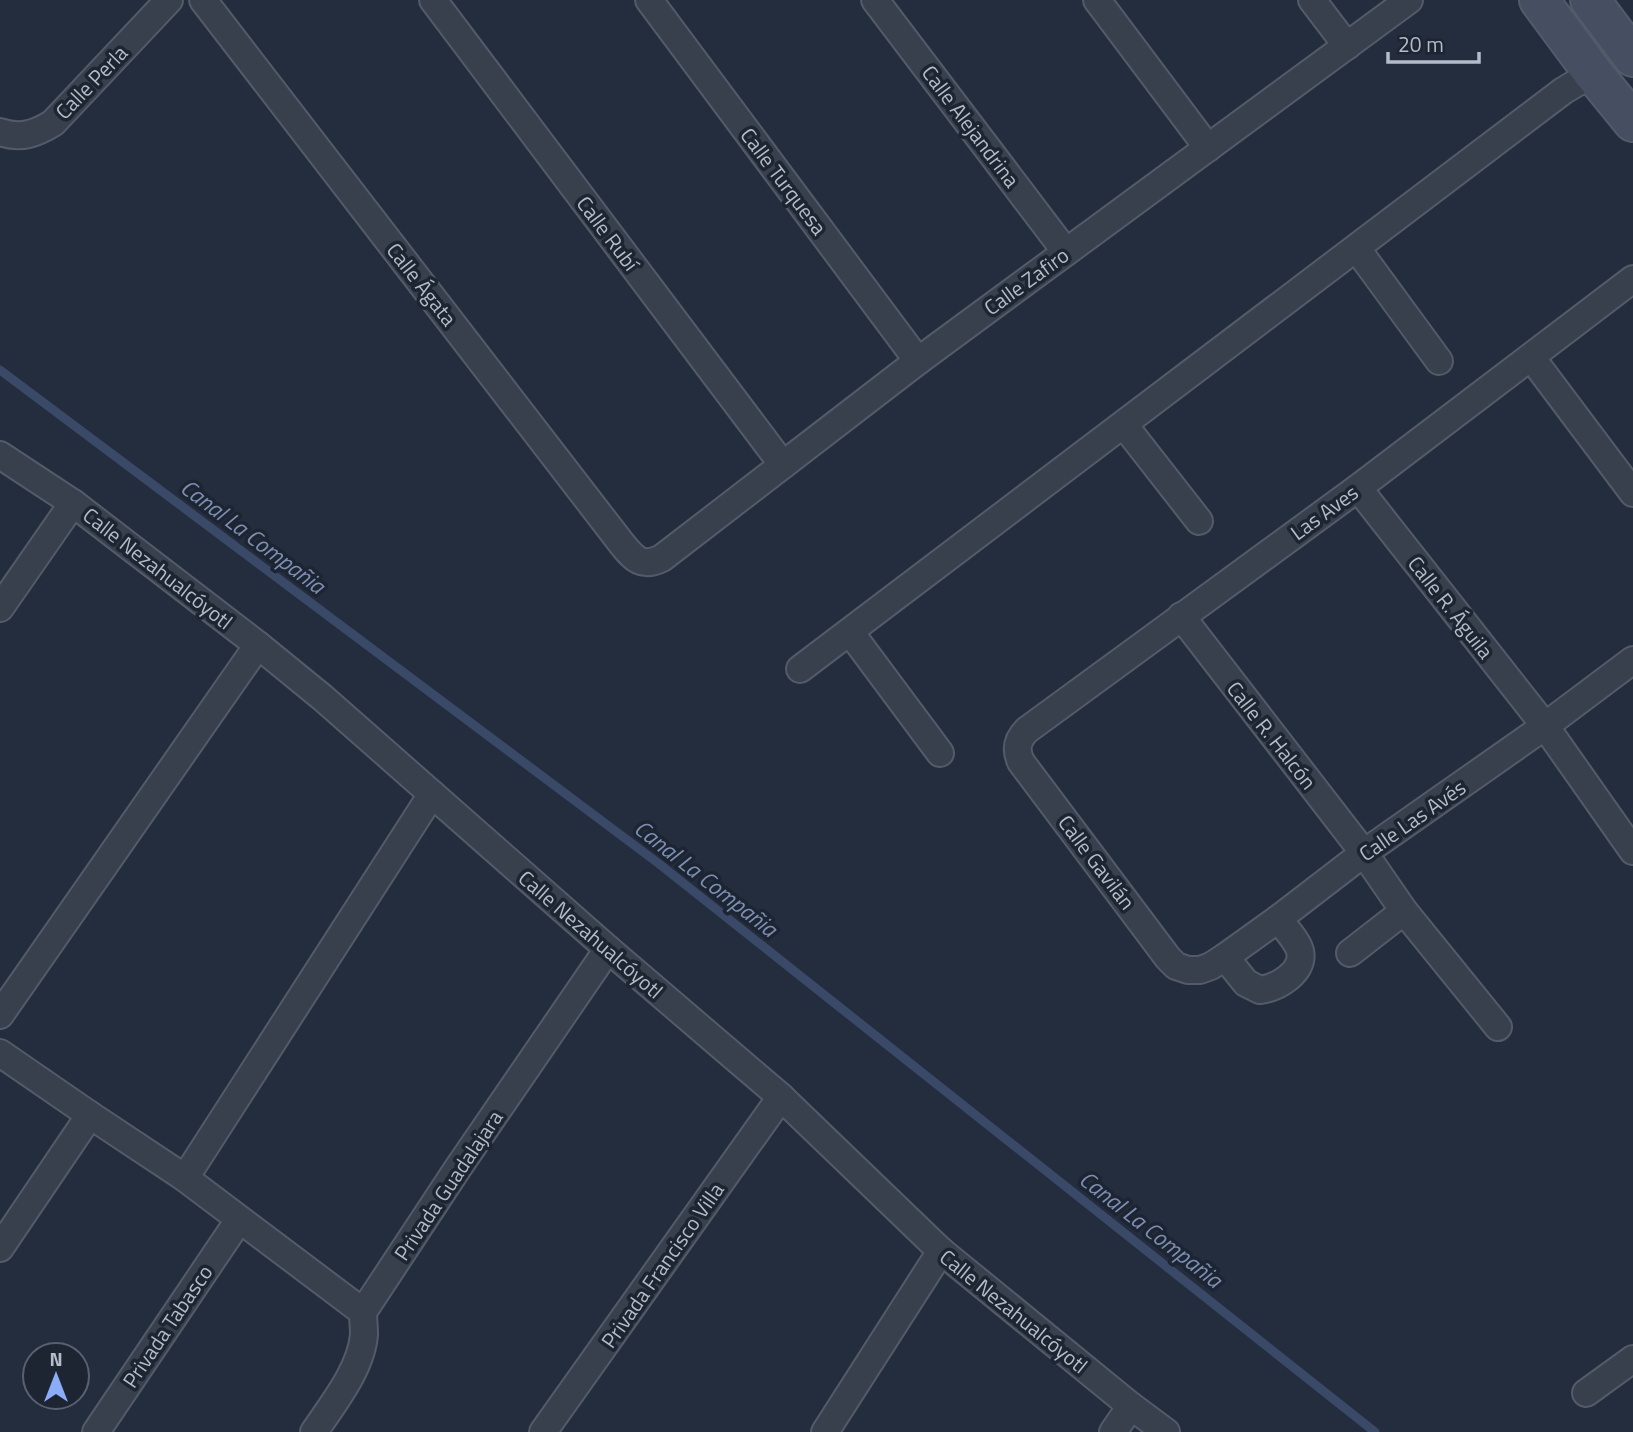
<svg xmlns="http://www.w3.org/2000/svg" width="1633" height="1432" viewBox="0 0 1633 1432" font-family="'Titillium Web',sans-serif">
<rect width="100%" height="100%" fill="#242d3e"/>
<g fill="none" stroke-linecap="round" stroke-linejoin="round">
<!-- stream -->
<polyline stroke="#3a4967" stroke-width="9" points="0,370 658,863 1375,1432"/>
<defs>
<g id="street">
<path d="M203,0L622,544C634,559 642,568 662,558L918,361L1409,0"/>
<polyline points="433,0 783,465"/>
<polyline points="649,0 918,361"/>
<polyline points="875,0 1066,252"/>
<polyline points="1097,0 1208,148"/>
<polyline points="1312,0 1347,46"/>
<path d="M0,132C21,139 35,134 53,123L169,0"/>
<polyline points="1357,249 1439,361"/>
<path d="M1633,279L1358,488L1027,730C1017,740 1015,749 1021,762L1168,958L1176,966L1188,970H1200L1211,966L1225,957L1278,919L1364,853L1545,726L1633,660"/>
<polyline points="1531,357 1633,493"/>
<polyline points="1124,425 1199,521"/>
<polyline points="0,455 73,503 258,645 323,698 608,949 781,1097 941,1251 1131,1406 1166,1432"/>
<polyline points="1358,488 1545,726 1633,851"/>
<polyline points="0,608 73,503"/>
<polyline points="1181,616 1364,853 1404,911 1498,1027"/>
<polyline points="850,632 940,753"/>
<polyline points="800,669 1563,91 1593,73"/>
<polyline points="1350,953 1404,911"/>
<path d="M1225,957L1246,983L1260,990C1277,988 1305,972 1300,951C1297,940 1285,928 1278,919"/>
<polyline points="0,1015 258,645"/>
<polyline points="0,1053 90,1115 185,1178 363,1312"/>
<polyline points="185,1178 432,794"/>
<polyline points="0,1248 90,1115"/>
<polyline points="1586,1393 1633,1359"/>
<polyline points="96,1432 239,1220"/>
<path d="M314,1432C332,1405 362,1368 364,1334C364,1327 363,1319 363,1312L458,1168L608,949"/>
<polyline points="543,1432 781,1097"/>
<polyline points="825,1432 941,1251"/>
<polyline points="1113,1432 1131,1406"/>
</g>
<g id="secondary">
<polyline points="1539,0 1593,73 1633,122"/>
<polyline points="1590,0 1633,57"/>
</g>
</defs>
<!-- street casing -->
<use href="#street" stroke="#535b69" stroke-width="30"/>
<!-- secondary casing -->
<use href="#secondary" stroke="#535b69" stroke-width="42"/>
<!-- street -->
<use href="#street" stroke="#38404e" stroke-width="26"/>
<!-- secondary -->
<use href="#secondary" stroke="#464e61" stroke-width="38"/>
</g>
<g text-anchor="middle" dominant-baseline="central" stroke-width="7" stroke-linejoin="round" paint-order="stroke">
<!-- street labels -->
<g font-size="21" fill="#b4bbc9" stroke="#1d2533">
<text transform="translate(91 82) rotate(-46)">Calle Perla</text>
<text transform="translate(971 126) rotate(53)">Calle Alejandrina</text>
<text transform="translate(784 181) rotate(53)">Calle Turquesa</text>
<text transform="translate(608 233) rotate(53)">Calle Rubí</text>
<text transform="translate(1026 281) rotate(-36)">Calle Zafiro</text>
<text transform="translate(422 284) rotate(52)">Calle Ágata</text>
<text transform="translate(1324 512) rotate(-36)">Las Aves</text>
<text transform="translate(158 568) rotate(38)">Calle Nezahualcóyotl</text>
<text transform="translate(1451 607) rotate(52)">Calle R. Águila</text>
<text transform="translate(1272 735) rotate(52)">Calle R. Halcón</text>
<text transform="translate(1412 820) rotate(-35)">Calle Las Avés</text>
<text transform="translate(1097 862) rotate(53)">Calle Gavilán</text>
<text transform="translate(591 934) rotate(41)">Calle Nezahualcóyotl</text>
<text transform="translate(448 1185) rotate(-56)">Privada Guadalajara</text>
<text transform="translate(662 1265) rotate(-55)">Privada Francisco Villa</text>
<text transform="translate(1014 1311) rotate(39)">Calle Nezahualcóyotl</text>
<text transform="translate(167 1326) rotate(-56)">Privada Tabasco</text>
</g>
<!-- water labels -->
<g font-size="23" font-style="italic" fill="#7c8eb1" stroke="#1d2533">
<text transform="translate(253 536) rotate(37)">Canal La Compañia</text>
<text transform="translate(706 878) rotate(38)">Canal La Compañia</text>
<text transform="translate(1151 1229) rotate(38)">Canal La Compañia</text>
</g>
</g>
<!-- north arrow -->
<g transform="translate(56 1376)"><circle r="33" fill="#1d2533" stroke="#59616f" stroke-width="2"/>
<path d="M0-5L12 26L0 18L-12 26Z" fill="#8bacf7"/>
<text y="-10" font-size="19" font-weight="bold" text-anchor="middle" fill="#b4bbc9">N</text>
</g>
<!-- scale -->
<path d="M1388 52v10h91v-10" fill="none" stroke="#b4bbc9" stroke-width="3.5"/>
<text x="1398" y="52" font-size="21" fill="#b4bbc9" stroke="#1d2533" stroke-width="5" paint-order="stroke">20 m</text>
</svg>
